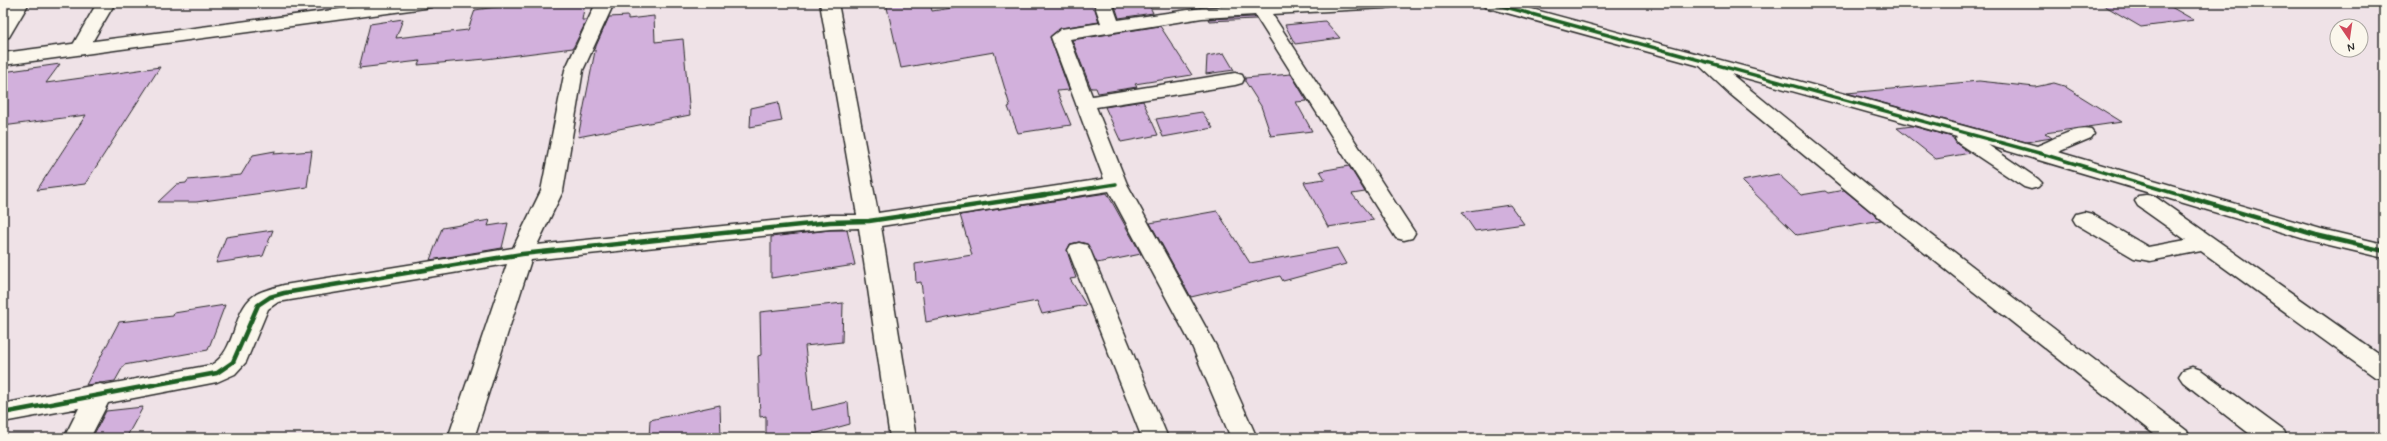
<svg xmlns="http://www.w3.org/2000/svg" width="2387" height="441" viewBox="0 0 2387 441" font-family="Mynerve,sans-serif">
<rect width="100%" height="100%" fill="#efe2e7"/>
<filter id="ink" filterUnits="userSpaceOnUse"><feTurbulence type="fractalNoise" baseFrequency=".025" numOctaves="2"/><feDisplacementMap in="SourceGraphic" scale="8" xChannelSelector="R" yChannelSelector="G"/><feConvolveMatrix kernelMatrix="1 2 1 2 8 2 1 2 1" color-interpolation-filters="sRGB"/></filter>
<g filter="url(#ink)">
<!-- building -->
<g fill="#d2b0dc" stroke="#2b2b2b">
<polygon points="523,3 585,3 582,20 587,20 573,48 486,59 418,65 420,61 359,68 370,24 403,19 396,38 468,30 475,10"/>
<polygon points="886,3 930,3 932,11 985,3 1093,3 1099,22 1061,28 1050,37 1069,90 1057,91 1071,125 1018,133 1008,107 1010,106 994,52 901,68"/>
<polygon points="1114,3 1148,3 1153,13 1119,18"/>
<polygon points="1198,3 1253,3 1200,7"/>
<polygon points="2100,3 2164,3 2194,20 2141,27"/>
<polygon points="628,16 628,19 654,16 655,42 683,39 690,115 578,137 596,46 609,17"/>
<polygon points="1254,17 1256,19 1209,21 1208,19"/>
<polygon points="1325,21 1340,38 1295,44 1285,25"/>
<polygon points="1160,26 1192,75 1135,84 1137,87 1098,93 1096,88 1091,88 1072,40"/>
<polygon points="1224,53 1234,70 1206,74 1207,56"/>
<polygon points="60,64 46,83 160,67 85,184 37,190 86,115 3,126 3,72"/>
<polygon points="1291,74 1307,101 1296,102 1312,131 1271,136 1261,106 1245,81 1245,78"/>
<polygon points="1979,81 2035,87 2054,83 2064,86 2122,122 2045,133 2052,138 2026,142 1847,93"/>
<polygon points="1143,101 1158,135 1121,142 1105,107"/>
<polygon points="778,102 782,121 750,127 751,108"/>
<polygon points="1202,112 1213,128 1163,137 1156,119"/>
<polygon points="1912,126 1952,137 1957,144 1970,153 1936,159 1897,128"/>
<polygon points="275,151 274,154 312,151 307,187 196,202 158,202 177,184 186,183 188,180 241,175 253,155"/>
<polygon points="1349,166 1365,192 1352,194 1374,220 1328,227 1304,182 1325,179 1320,171"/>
<polygon points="1778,174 1801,195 1825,191 1828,193 1844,190 1881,220 1797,235 1742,181"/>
<polygon points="1107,193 1141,254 1097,263 1087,244 1079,242 1070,244 1067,251 1076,278 1070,279 1086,305 1042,314 1037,301 926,322 921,282 916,283 915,264 972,255 960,215"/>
<polygon points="1510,205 1524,224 1475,231 1462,212"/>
<polygon points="1217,211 1250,263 1337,248 1346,264 1283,281 1280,276 1191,297 1150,223"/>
<polygon points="490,220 488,226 508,223 502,248 430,260 442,228"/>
<polygon points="273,230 263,256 216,263 226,237"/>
<polygon points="830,230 847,230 855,265 771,278 771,237"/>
<polygon points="843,303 842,342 805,346 812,410 848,402 850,424 799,438 766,438 766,416 760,417 758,356 761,355 760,312"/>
<polygon points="225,305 208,350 124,365 115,381 86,385 119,322 173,316 174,313"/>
<polygon points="720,405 721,438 649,438 650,420"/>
<polygon points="143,407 126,438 92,438 106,411"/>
</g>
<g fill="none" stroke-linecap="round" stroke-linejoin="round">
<defs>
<g id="minor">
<polygon points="11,3 29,3 9,37 3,38 3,18"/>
<polygon points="97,3 115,3 85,54 73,54 70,50"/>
<path d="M596,3H614L583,70L563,191L537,245L830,215H857L820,3H838L878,213L1104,179L1051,37L1061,29L1101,23L1094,3H1112L1118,20L1202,8L1260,4L1394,3L1391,7L1385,8L1272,14L1415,233L1412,238L1404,240L1396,238L1255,15L1202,18L1070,39L1092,96L1235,73L1242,75L1244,79L1242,83L1235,85L1096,107L1127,184L1216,346L1257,438H1231L1192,346L1109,191L881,226L916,438H890L859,228L830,229L531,260L474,438H448L507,264L278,302L268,309L246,362L235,374L217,382L108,403L90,438H64L79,408L3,422V404L100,384L104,385L211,365C236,351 232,317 250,299C258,291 273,288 284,285L513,248L541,191L565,70Z"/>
<path d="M1482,3H1510L2037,146C2053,140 2074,126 2091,130L2094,134L2091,138L2058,152L2321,229L2384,244V258L2308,240L1988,145L2038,179L2042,183L2038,187L2031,189L2024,187L1958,143L1955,139L1957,137L1731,74L1885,199L2187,431L2190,438H2159L1869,209L1730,94L1700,66L1485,7Z"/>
<polygon points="2146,195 2154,196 2384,358 2384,380 2375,377 2201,251 2150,261 2134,258 2076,224 2073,219 2076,214 2084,212 2092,214 2148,247 2186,240 2138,206 2135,201 2138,196"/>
<polygon points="1079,243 1087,245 1090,250 1168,438 1142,438 1068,250 1071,245"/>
<polygon points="2192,367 2201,370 2284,431 2287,438 2255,438 2183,382 2179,376 2183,370"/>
</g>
<polygon id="major" points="386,3 434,3 431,7 425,8 3,65 3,53"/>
</defs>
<!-- minor casing -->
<use href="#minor" stroke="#2b2b2b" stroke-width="3"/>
<!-- major casing -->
<use href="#major" stroke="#2b2b2b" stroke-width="3"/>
<!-- minor -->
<use href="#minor" fill="#fbf7ec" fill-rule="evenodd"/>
<!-- major -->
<use href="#major" fill="#fbf7ec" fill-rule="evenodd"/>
<defs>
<g id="cycleway-far1">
<polyline points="1491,3 2039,153 2183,196"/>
<polyline points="1038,196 1116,184"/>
</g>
<g id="cycleway">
<polyline points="2180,195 2316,235 2384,251"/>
<polyline points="3,413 217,373 233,362 258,305 270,297 284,293 522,254 830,222 869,221 1045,195"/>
</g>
</defs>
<!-- cycleway-far1 casing -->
<use href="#cycleway-far1" stroke="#fbf7ec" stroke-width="5.5"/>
<!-- cycleway casing -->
<use href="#cycleway" stroke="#fbf7ec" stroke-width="7"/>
<!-- cycleway-far1 -->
<use href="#cycleway-far1" stroke="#1b5e20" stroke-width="3.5"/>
<!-- cycleway -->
<use href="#cycleway" stroke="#1b5e20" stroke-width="4.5"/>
</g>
</g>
<!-- margin -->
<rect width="2387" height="441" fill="none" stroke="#fbf7ec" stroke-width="16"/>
<rect x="8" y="8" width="2371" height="425" fill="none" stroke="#2b2b2b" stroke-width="1.5" filter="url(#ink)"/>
<!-- north arrow -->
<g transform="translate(2349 38) rotate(167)"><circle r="19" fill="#fbf7ec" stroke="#a8a59f"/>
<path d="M0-3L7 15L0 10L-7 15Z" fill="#d1495b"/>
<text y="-6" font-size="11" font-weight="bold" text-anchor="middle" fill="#2b2b2b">N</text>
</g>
</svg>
